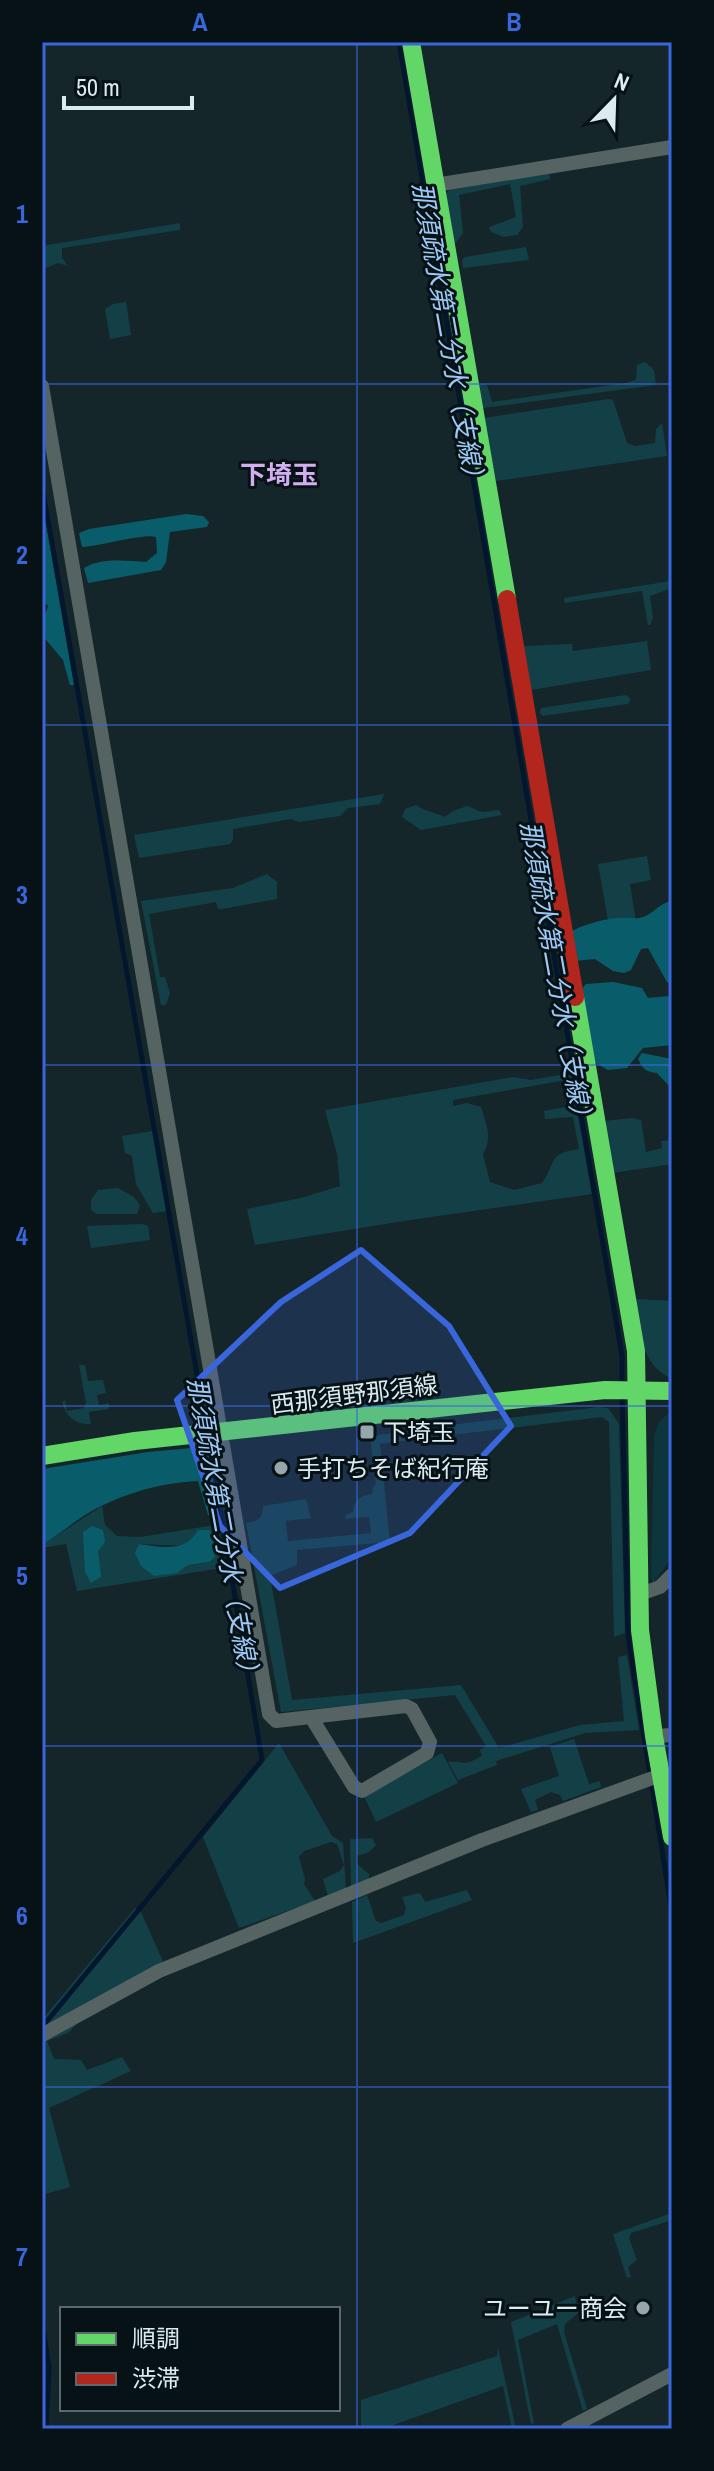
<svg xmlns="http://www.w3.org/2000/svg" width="714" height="2471" viewBox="0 0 714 2471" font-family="'Archivo Narrow','Noto Sans JP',sans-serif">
<rect width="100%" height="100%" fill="#15262a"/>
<!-- built -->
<polygon fill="#0d353c" points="672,1410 672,1557 654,1582 651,1579 654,1435 659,1422"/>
<!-- green -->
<g fill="#134047" fill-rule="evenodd">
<polygon points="549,172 550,179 520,186 523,227 517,235 504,237 491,232 489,227 516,217 510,184 459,195 463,233 454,245 445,194 450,190"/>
<polygon points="180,223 180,230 62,248 62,258 68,266 58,263 43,269 42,272 42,246"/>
<polygon points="526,247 529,260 463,268 462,260 465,257"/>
<polygon points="126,302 131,335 110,339 105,309 113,304"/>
<polygon points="645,362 654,370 656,385 483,408 478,386 483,383 487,385 492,402 626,383 636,380 637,365"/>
<polygon points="609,399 613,400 627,443 635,446 655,443 656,429 662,423 667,456 496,481 484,418"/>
<polygon points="671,581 672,588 650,596 653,618 650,625 648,625 642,591 565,603 564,598"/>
<polygon points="647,641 651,670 531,690 524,646 572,644 573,651"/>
<polygon points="626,695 631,699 628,704 542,716 540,713 541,708"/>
<polygon points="384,794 380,804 348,808 340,816 299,822 291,819 233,829 233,840 230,844 139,858 134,835"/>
<path d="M416,805C426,812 434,812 445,817L453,811L467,806L482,812L499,810L502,815L421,830L402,817L405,809Z"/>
<polygon points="647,856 651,880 630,884 636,922 609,926 598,864"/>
<polygon points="267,874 277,882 277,899 222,909 218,909 216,902 149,914 160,977 165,977 170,993 166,1005 161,1005 141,901 233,888"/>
<path d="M571,1073L572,1079L453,1100V1106L467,1103L481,1107C486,1123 493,1138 483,1154L490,1182L514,1190L542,1183C557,1163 546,1154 579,1149L573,1117L545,1119L544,1111L576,1105L592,1194L410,1220L255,1245L247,1209L301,1198L340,1186L337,1154L325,1110L513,1077L531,1080Z"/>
<polygon points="632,1118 641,1120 646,1152 662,1148 661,1141 672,1140 672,1164 612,1173 604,1121"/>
<polygon points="153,1131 167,1211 153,1213 136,1184 132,1156 125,1153 122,1136"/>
<polygon points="118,1188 134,1197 140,1205 137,1214 97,1214 91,1210 91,1200 98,1190"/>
<polygon points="143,1224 148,1226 150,1240 91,1248 87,1226"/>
<path d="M635,1299L672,1301V1379C639,1363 641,1332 635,1299Z"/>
<path d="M79,1365H85L88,1381L103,1380L106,1393L97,1395L99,1405L109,1403V1409L89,1412L91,1424C76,1425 66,1417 62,1402L65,1400L67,1411L84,1408L86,1403Z"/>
<polygon points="599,1407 608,1408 619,1424 625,1633 614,1637 609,1422 602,1417 443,1436 442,1426"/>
<path d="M417,1430L418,1439L380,1444L390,1542L297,1550V1565L270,1576L292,1700L461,1685L499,1748L580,1725L624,1721L618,1657L627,1655L639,1730L585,1733L496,1761L497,1765L458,1780L448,1762C466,1760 461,1768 482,1756L480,1750L486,1746L455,1695L281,1712L246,1523C258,1521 262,1520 263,1506L306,1499L311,1518L286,1521L288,1541L371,1533L369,1517L345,1519L346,1515L353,1512C355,1499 360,1496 372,1494L373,1487L376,1484L370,1436Z"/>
<path d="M102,1506L105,1525L117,1536L140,1537L215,1525L222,1568L77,1591L66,1544L42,1548V1545ZM193,1541L209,1562L188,1565L176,1573L140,1544L185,1546Z"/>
<polygon points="574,1739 589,1784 600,1781 601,1787 563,1801 560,1795 551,1792 535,1800 538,1810 531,1812 521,1789 559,1776 550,1747"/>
<polygon points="279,1743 332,1836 343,1843 346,1889 328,1896 323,1879 340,1871 344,1865 337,1844 331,1842 304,1851 299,1857 305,1879 304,1884 315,1901 239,1928 203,1837"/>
<polygon points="442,1753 458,1783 376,1822 364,1796"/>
<polygon points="372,1838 376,1845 369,1852 357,1856 357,1864 369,1874 369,1879 351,1887 350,1839"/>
<polygon points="467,1890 472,1900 353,1943 352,1902 367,1895 376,1921 381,1923 404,1915 406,1908 402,1897 420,1893 425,1902"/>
<polygon points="135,1908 141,1912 165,1966 98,2002 68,2033 47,2041 54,2059 81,2060 87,2070 122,2057 131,2071 49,2108 70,2187 42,2195 42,2020"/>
<polygon points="672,2213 672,2220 631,2233 629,2238 637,2260 628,2267 631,2277 627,2278 613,2234"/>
<polygon points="575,2296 578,2313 565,2324 564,2332 587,2409 583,2411 557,2324 518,2340 534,2423 531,2424 511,2322"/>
<polygon points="498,2348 516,2429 512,2429 503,2386 382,2429 361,2429 361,2400 497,2356"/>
</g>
<!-- forest -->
<g fill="#095d6a">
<path d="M186,514L203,516L209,522L207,527L170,532L166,562L161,570L88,583L84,568C102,557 127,561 146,562L157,553L156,537C144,533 101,546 82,547L79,533L89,529Z"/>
<polygon points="42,521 46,523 74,685 70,685 63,660 42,635 42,613 46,612 48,606 42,600"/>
<path d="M672,901V984L667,982L648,948L641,949L631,970L624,973L613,971L595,959L574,961L571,932C581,925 607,918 620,918C626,917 633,919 639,918C653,916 658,903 672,901Z"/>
<polygon points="613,982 642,988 648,998 669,996 672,998 672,1045 643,1048 627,1068 608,1070 594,1062 581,990 586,984"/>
<path d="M642,1053L672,1059V1089L657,1073C646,1072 643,1069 638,1059Z"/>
<path d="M191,1448L212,1450L223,1514L215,1518L208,1515L198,1481C157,1483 113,1496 79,1519C66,1528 55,1537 42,1545V1469L148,1452Z"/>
<polygon points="92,1526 103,1530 105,1542 98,1551 101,1577 91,1583 85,1572 83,1532"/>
<path d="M198,1530H209L213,1535L215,1557L209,1562L188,1565L177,1573L154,1576L141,1566L135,1553L139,1544C162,1547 186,1553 198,1530Z"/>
</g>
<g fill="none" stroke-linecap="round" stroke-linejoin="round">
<!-- stream -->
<g stroke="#02172e" stroke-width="5">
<polyline points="399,42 622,1356 622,1382"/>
<polyline points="42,486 206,1426"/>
<polyline points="622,1396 628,1635 672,1913"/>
<polyline points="42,2031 43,2026 262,1760 209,1440"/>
<polyline points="42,2321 49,2368 46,2429"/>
</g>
<!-- street -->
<g stroke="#556363" stroke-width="14">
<polyline points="435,185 672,147"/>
<polyline points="42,386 269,1714 276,1721 406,1706 412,1709 430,1742 427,1753 362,1791 354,1787 311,1717"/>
<polyline points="640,1594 660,1587 672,1575"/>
<polyline points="654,1736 672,1735"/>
<polyline points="42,2035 159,1971 482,1840 661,1775"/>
<polyline points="567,2429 672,2374"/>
</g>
<!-- fast -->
<g stroke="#63d668" stroke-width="18">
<polyline points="411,42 507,599"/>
<polyline points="575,997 636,1351 640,1630 654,1736 672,1837"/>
<polyline points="42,1456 135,1441 605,1390 672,1391"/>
</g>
<!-- jam -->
<polyline stroke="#b3261e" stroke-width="18" points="507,599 575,997"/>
</g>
<!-- marked area -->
<path fill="#3a66dc" fill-opacity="0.2" stroke="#3a66dc" stroke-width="6" stroke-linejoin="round" d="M361,1250L449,1326L511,1426L410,1533L280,1588L220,1526L177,1400L281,1302Z"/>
<!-- grid -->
<path fill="none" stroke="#3a66dc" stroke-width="2" stroke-opacity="0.55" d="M357,42V2429M42,384H672M42,725H672M42,1065H672M42,1406H672M42,1746H672M42,2087H672"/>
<!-- markers -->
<g fill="#96a7ab" stroke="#061215" stroke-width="3">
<rect x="359" y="1424" width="16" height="16" rx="4"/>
<circle cx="281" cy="1468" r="8"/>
<circle cx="643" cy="2308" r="8"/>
</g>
<g text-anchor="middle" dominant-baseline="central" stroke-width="6" stroke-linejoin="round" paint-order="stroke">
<!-- street labels -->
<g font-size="24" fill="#dbecf0" stroke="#061215">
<text transform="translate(354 1394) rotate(-7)">西那須野那須線</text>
</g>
<!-- poi labels -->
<g font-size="24" fill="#dbecf0" stroke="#061215" text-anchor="start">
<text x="383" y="1432">下埼玉</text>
<text x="297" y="1468">手打ちそば紀行庵</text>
<text x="627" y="2308" text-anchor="end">ユーユー商会</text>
</g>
<!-- water labels -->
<g font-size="26" font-style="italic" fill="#9ec8f5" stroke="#061215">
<text transform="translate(449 336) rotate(80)">那須疏水第二分水（支線）</text>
<text transform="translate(557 975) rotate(80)">那須疏水第二分水（支線）</text>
<text transform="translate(224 1531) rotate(80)">那須疏水第二分水（支線）</text>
</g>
<!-- neighbourhood labels -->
<g font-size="26" font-weight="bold" fill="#d2adf0" stroke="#061215">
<text x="279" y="474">下埼玉</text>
</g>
</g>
<!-- border -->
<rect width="714" height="2471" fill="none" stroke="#061215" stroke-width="88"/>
<!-- legend -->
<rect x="60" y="2307" width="280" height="104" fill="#061215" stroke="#5b696d" stroke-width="2"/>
<rect x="76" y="2333" width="40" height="12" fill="#63d668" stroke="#5b696d" stroke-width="2"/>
<text x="132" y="2347" font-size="24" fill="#dbecf0">順調</text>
<rect x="76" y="2373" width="40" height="12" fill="#b3261e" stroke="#5b696d" stroke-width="2"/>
<text x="132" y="2387" font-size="24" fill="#dbecf0">渋滞</text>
<!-- north arrow -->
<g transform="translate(614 100) rotate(23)" stroke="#061215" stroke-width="6" paint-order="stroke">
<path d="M0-6L14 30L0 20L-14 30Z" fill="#dbecf0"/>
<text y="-12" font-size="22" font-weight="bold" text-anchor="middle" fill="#dbecf0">N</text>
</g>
<!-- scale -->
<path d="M64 96v12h128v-12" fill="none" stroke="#dbecf0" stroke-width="4"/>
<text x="76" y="96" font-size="24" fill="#dbecf0" stroke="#061215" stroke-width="6" paint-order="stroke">50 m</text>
<rect x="44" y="44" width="626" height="2383" fill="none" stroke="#3a66dc" stroke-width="3"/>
<g font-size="26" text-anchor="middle" font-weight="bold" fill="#3a66dc">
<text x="200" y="31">A</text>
<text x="514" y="31">B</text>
<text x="22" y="223">1</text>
<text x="22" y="564">2</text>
<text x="22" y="904">3</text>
<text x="22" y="1245">4</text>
<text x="22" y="1585">5</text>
<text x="22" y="1925">6</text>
<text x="22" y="2266">7</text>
</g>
</svg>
